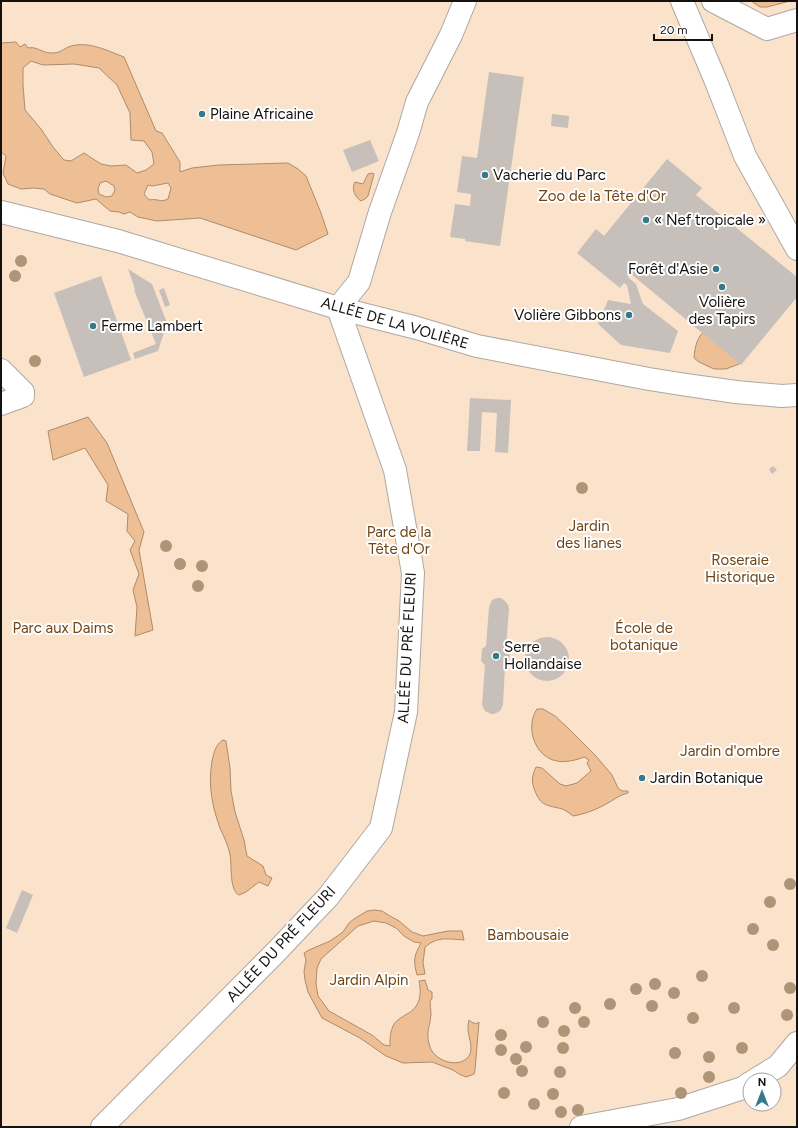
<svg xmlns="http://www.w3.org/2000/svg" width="798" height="1128" viewBox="0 0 798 1128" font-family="Figtree,sans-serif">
<rect width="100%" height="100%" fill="#fcf5ef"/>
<!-- green -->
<path fill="#fbe2cb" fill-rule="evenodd" d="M1,1H797V1127H1ZM750,1080H774V1104H750Z"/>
<!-- water -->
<g fill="#eebf94" stroke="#ad8b6c" fill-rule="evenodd">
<polygon points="751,1 790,1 767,7 760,7"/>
<path d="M16,42L20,47L25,44L28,48C37,46 42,53 51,53C62,53 62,49 71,46C89,41 108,51 124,57L156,131L162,133L180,162V172L192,168L219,165L288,163L298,169L306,176L321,213L328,234L296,250L200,218L157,221L138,217L130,212L124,214L119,212L110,211L96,199L77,203L50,194L44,189L33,188L21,189L8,184L3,173L6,156L1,152V43ZM31,61L43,65L74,64L99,68L117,85L130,113L131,140L144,141L152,152L154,164L146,170L137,173L126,165L111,166L101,164L84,153L71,161L64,160L53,147L41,129L25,110L23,85V68ZM106,181L114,186L115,190L112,196L106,197L99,194L98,189L100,183ZM168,183L171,188L168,199C160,203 157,198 150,200L147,198L144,194L148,185L152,186Z"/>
<path d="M372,173L374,174L368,196L365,199L361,201C355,197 351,189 355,182L363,184L368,174Z"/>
<path d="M725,318L760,339L739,364L726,369H714L699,362L694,358C696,332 705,330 725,318Z"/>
<polygon points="88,417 107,443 144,532 139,550 153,630 135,636 137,607 133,590 139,574 130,550 135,541 127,531 128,514 106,501 108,485 85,448 53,460 48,431"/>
<path d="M537,709H543L555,716L568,728L595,755L612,775L618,788L622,791H628V793C619,795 614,800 606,804C596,810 584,814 573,816C570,814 566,810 562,809C548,805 541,807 535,791C531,782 532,776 536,767L542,768L560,784L566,786L577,783L591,771L587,763L589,760L584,757C577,760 564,763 557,761C534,757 525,726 537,709Z"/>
<path d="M223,740L226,741L230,768L231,791L235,812L244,840L247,856L263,866L266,875L272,878L268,886L259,882L246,892L239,895C229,890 232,865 230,854C228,845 224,837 220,828C212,806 208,785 212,761C214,753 215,745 223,740Z"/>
<path d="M374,910L382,911L390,916L399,921L412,932L423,936L448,931H462L464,940C448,939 438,936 425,947L423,963L425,974L417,975C413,960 414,956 421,943L414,942L404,936L396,928L386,923L374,921L358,926L321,959L317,968L316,984L318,996L329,1011L372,1035L384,1045L390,1046C390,1037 390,1032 394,1024C397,1020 402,1017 407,1014C420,1007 422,995 419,981L425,980L428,990L432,992V999L430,1001C430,1005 431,1010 431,1014C430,1028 425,1032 430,1047C435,1062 462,1070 470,1054C474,1044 465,1033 469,1020C473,1023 475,1025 479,1022L475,1070L474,1074L466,1077L459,1074L453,1070L432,1062L403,1063L386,1056L360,1038L322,1018L308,992L305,980L304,971L306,960L304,953L309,950L330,941L343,932L349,923L354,919L367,911Z"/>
</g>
<!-- building -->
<g fill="#c7c0ba">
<polygon points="489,72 524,77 500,246 465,241 465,239 450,237 455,204 470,206 471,194 457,192 462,156 477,158"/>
<polygon points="552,114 569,116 568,128 551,126"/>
<polygon points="370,140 379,161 352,172 343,150"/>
<polygon points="667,159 702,188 696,195 797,277 797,297 741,365 631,274 628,277 636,284 643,304 678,331 670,353 621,345 598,324 608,300 631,304 627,285 624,283 620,288 577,253 596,229 604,236"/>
<polygon points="128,269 152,284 167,323 158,351 135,359 133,353 156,344 134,290 135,289"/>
<polygon points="101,276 131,360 84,377 54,293"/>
<polygon points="164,288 170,305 165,307 159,290"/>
<polygon points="470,398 511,400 508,453 495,452 497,413 482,412 480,451 467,451"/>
<polygon points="773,466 777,470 772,474 769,469"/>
<polygon points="497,598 501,598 505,601 508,605 509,609 506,647 510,651 509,663 505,666 503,705 500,711 494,714 491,714 485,711 482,705 485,665 481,661 482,649 486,646 489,607 492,600"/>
<circle cx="547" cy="659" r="22"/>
<polygon points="22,890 33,895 17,933 6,928"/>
</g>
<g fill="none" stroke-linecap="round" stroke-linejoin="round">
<defs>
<g id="minor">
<polyline points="682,1 717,84 745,156 797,249"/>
<polyline points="713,1 767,29 797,20"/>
<polyline points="1,212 118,241 338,308 417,328 477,346 649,379 687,385 736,392 782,396 797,395"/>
<polyline points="338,308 359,282 380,212 408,133 417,102 451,35 465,1"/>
<polyline points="1,370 23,392 23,396 1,404"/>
<polyline points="755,1080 778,1066 797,1043"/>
<polyline points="102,1127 275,953 328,897 381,828 406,712 413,573 395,470 338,308"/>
<polyline points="581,1127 678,1109 743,1088 750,1083"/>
</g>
</defs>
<!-- minor casing -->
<use href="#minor" stroke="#aea8a2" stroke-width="24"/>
<!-- minor -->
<use href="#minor" stroke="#fff" stroke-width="22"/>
</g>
<!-- trees -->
<g fill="#b09477">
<circle cx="21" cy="261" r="6"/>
<circle cx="15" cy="276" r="6"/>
<circle cx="35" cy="361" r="6"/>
<circle cx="582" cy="488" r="6"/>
<circle cx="166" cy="546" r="6"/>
<circle cx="180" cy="564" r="6"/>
<circle cx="202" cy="566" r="6"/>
<circle cx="198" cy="586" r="6"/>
<circle cx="790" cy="884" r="6"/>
<circle cx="770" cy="902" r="6"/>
<circle cx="753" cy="929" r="6"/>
<circle cx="773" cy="945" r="6"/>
<circle cx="702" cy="976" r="6"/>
<circle cx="655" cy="984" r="6"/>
<circle cx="790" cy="988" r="6"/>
<circle cx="636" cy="989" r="6"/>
<circle cx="674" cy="993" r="6"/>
<circle cx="610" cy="1004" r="6"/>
<circle cx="652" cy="1006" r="6"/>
<circle cx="575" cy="1008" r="6"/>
<circle cx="734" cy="1008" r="6"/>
<circle cx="787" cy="1015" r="6"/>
<circle cx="693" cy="1018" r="6"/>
<circle cx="543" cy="1022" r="6"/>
<circle cx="584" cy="1022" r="6"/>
<circle cx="564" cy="1031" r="6"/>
<circle cx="501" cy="1035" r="6"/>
<circle cx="526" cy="1047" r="6"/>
<circle cx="563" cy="1048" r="6"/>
<circle cx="742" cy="1048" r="6"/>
<circle cx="501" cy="1050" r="6"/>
<circle cx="675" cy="1053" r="6"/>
<circle cx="709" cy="1057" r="6"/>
<circle cx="516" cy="1059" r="6"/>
<circle cx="522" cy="1071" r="6"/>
<circle cx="560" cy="1072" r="6"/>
<circle cx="709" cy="1077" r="6"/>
<circle cx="504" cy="1093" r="6"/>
<circle cx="681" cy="1093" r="6"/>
<circle cx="553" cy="1094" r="6"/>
<circle cx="534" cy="1104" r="6"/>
<circle cx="578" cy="1110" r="6"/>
<circle cx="561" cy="1112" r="6"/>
</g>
<!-- markers -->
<g fill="#367a89" stroke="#fff" stroke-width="1.5">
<circle cx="202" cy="114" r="4"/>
<circle cx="485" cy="175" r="4"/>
<circle cx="646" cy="220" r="4"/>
<circle cx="716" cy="269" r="4"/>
<circle cx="722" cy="287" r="4"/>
<circle cx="629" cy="315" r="4"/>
<circle cx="93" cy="326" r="4"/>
<circle cx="496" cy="656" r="4"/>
<circle cx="642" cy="778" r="4"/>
</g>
<g text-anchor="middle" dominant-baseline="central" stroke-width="4" stroke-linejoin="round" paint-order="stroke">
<!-- poi labels -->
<g font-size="15" fill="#14110f" stroke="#fff" text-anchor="start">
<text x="210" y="114">Plaine Africaine</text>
<text x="493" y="175">Vacherie du Parc</text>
<text x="654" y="220">« Nef tropicale »</text>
<text x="708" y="269" text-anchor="end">Forêt d'Asie</text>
<text x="722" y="302" text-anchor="middle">Volière<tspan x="722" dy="17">des Tapirs</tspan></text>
<text x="621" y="315" text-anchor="end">Volière Gibbons</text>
<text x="101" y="326">Ferme Lambert</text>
<text x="504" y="647">Serre<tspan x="504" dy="17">Hollandaise</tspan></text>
<text x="650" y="778">Jardin Botanique</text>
</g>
<!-- park labels -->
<g font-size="15" fill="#714514" stroke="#fff">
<text x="602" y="196">Zoo de la Tête d'Or</text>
<text x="589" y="526">Jardin<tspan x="589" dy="17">des lianes</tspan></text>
<text x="399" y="532">Parc de la<tspan x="399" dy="17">Tête d'Or</tspan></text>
<text x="740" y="560">Roseraie<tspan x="740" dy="17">Historique</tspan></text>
<text x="63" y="628">Parc aux Daims</text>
<text x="644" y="628">École de<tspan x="644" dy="17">botanique</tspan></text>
<text x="730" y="751">Jardin d'ombre</text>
<text x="528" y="935">Bambousaie</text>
<text x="369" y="980">Jardin Alpin</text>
</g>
<!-- street labels -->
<g font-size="15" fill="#14110f" stroke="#fff">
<text transform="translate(395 323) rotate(16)">ALLÉE DE LA VOLIÈRE</text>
<text transform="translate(407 648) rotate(-87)">ALLÉE DU PRÉ FLEURI</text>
<text transform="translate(281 944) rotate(-47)">ALLÉE DU PRÉ FLEURI</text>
</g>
</g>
<!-- border -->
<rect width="798" height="1128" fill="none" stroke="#14110f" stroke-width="4"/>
<!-- north arrow -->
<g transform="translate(762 1092)"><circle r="19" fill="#ffffff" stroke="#a1a09f"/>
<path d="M0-3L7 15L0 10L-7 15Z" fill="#367a89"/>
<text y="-6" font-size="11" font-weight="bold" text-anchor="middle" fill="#14110f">N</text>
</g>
<!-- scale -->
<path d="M654 34v6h58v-6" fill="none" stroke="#14110f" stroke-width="2"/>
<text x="660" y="34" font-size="12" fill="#14110f" stroke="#ffffff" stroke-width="3" paint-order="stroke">20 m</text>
</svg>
